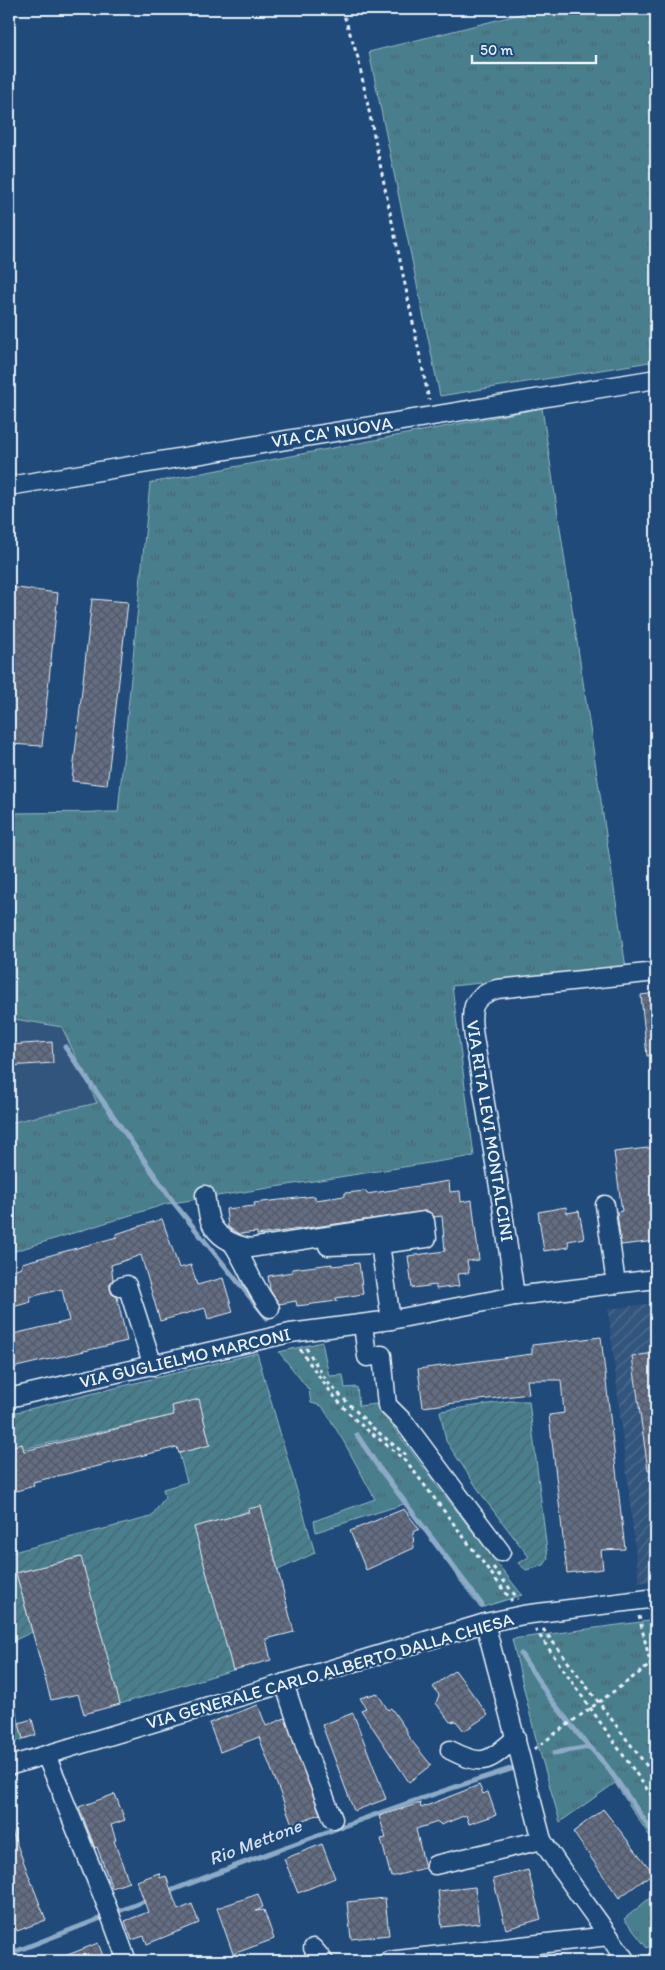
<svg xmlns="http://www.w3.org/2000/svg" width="665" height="1970" viewBox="0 0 665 1970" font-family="Itim,sans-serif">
<defs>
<pattern id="industrial-furrows" width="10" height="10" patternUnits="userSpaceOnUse" patternTransform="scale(1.25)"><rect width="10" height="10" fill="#33547d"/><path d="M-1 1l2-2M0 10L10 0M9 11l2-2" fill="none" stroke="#516d90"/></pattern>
<pattern id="grass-tufts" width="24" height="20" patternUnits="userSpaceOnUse" patternTransform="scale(1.25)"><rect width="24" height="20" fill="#497e8d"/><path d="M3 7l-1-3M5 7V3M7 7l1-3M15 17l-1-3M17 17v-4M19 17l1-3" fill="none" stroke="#48666f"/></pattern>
<pattern id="garden-furrows" width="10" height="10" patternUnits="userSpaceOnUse" patternTransform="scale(1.25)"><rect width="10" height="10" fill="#497e8d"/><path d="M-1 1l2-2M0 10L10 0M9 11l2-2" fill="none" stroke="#48666f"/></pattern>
<pattern id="building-cross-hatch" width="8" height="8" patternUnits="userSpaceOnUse" patternTransform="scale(1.25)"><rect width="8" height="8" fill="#636d83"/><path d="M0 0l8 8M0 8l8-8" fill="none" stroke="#535964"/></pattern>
</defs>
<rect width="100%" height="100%" fill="#1f4a7a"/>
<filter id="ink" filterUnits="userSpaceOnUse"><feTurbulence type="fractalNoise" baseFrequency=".02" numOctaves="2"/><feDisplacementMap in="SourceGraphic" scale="10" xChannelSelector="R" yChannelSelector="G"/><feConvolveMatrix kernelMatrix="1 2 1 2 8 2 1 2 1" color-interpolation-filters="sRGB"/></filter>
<g filter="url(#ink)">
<!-- built -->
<polygon fill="#33547d" points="9,1018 62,1027 97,1103 9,1123"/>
<!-- industrial -->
<polygon fill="url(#industrial-furrows)" points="656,1303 656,1580 639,1583 608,1309"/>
<!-- grass -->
<g fill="url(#grass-tufts)" stroke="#98b8c2">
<polygon points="541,9 656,9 656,361 440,396 369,52"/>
<polygon points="542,408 626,968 452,986 474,1156 166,1204 9,1253 9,1123 97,1103 62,1027 9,1018 9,813 118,812 150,483"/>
<polygon points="322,1342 329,1376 343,1375 345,1388 357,1387 359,1406 376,1404 438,1487 522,1595 480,1608 404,1504 316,1532 314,1521 375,1499 344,1442 322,1406 311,1403 309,1390 279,1352"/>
<polygon points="656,1620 656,1846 615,1783 560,1822 535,1735 512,1639"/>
<polygon points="656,1893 656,1941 647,1948 624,1919"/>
</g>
<!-- garden -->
<g fill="url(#garden-furrows)" stroke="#98b8c2">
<polygon points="257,1353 315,1553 278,1570 261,1506 232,1517 194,1527 233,1670 120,1704 80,1557 16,1573 32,1632 9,1643 9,1553 151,1517 165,1497 163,1489 187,1482 179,1453 210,1445 199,1400 172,1406 174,1415 23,1449 22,1444 9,1447 9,1414"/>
<polygon points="509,1401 529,1401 548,1559 544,1565 526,1570 518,1563 529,1557 486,1501 446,1441 440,1411"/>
<polygon points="9,1680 23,1739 9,1745"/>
</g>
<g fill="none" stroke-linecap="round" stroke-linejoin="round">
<!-- stream -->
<g stroke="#8daac7" stroke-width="5">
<polyline points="65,1047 174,1203 267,1318"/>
<polyline points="357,1435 377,1465 482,1605"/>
<polyline points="521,1654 549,1697 579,1735 606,1765 656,1837"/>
<polyline points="554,1753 589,1747"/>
<path d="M165,1893C281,1848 396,1805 514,1768"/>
<polyline points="9,1954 150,1899"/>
</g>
</g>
<!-- building -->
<g fill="url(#building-cross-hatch)" stroke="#e8f1f8">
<polygon points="9,587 58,593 42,746 9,744"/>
<polygon points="92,599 128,602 107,785 72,781"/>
<polygon points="656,993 656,1055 647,1056 641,995"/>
<polygon points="52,1042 53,1063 9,1066 9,1045"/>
<polygon points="656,1147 656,1241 621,1245 617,1212 622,1211 614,1152"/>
<polygon points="449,1181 450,1192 460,1191 461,1202 472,1200 479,1260 467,1261 469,1273 457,1274 459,1286 436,1289 436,1285 412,1288 408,1256 445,1251 442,1216 434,1217 428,1211 257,1235 257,1232 239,1234 228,1227 226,1209 255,1206 254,1203 315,1196 315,1200 345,1196 345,1193 366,1191 367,1194"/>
<polygon points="566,1207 567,1213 579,1211 584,1238 568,1241 569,1247 544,1251 538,1212"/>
<polygon points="162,1219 179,1268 191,1265 197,1285 223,1278 233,1312 208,1319 205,1308 160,1321 141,1255 111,1265 113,1279 110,1284 110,1289 112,1294 117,1297 127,1341 12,1368 9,1352 9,1335 69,1321 62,1289 30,1297 31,1302 9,1308 9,1271 22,1267 22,1263 117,1237 116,1234"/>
<polygon points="359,1263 363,1294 336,1298 337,1301 297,1306 296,1301 279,1304 270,1290 268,1276 292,1272 292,1269 332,1264 332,1266"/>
<polygon points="601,1337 625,1549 601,1550 603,1569 567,1573 549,1415 564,1413 561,1380 527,1380 529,1394 423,1407 418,1369 532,1354 532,1345"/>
<polygon points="656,1353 656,1470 648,1470 632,1356"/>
<polygon points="199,1399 210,1445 179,1453 177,1447 33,1482 34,1486 9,1493 9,1447 22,1444 24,1451 174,1415 172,1406"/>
<polygon points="261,1506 294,1632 266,1639 271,1660 233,1670 194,1527 249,1512 248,1509"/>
<polygon points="404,1509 419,1529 413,1533 414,1548 366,1570 350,1531"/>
<polygon points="81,1557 120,1704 84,1714 78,1694 51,1700 16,1573"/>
<polygon points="455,1670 488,1715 464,1731 456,1721 450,1722 436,1703 439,1695 433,1687"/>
<polygon points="377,1693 388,1710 391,1708 407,1731 407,1735 431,1765 409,1782 361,1710 366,1708 360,1698"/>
<polygon points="258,1705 266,1726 285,1718 320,1814 292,1824 259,1737 220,1752 209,1723"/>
<polygon points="353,1713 386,1799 354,1811 322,1725"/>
<polygon points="32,1719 36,1735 23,1739 19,1723"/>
<polygon points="479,1785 483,1794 488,1792 496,1815 469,1824 466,1815 441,1825 438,1822 416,1829 425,1868 391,1877 381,1839 386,1838 379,1816 420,1803 421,1808"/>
<polygon points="115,1794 125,1820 111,1825 116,1840 114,1841 129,1882 112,1888 97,1847 95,1848 79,1807"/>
<polygon points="603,1809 653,1873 619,1898 573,1832"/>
<polygon points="9,1824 46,1920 17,1931 9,1911"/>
<polygon points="322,1844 335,1878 298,1893 284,1859"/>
<polygon points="528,1870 541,1919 506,1929 493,1879"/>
<polygon points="159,1873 160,1878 166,1876 178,1910 192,1904 199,1923 147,1944 144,1936 132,1940 125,1921 148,1912 137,1881"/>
<polygon points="475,1887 479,1923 442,1927 438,1891"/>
<polygon points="258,1894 263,1907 256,1911 264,1910 274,1939 233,1954 217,1908"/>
<polygon points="385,1898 389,1935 351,1939 347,1902"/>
<polygon points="98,1943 105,1961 55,1961 55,1960"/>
</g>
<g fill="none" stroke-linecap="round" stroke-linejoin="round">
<defs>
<g id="minor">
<polyline points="9,486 656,379"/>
<path d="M205,1195C207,1204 207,1215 211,1223C218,1238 235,1245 250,1248L425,1221L427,1238L380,1244L391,1320"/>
<polyline points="605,1205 616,1284"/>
<path d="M233,1244C247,1265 254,1289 270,1308"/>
<polyline points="328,1244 328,1246 380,1244 379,1234"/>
<polyline points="120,1287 127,1285 153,1366"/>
<path d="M515,1296L501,1199L474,1037C470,1011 470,997 497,989L656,972"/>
<polyline points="363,1324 367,1357 382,1355 387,1405 404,1422 501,1552"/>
<polyline points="9,1398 290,1333 391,1320 515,1296 656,1279"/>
<path d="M485,1623L542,1840C568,1882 599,1920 626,1961"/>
<polyline points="284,1683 308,1755 333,1819"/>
<path d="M450,1750C485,1768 488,1761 516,1738"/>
<polyline points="43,1756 47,1758 60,1788"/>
<polyline points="9,1766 485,1623 523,1615 656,1598"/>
<polyline points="62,1795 108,1909 127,1961"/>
<polyline points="435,1865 542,1840"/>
<polyline points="313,1948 324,1961"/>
<polyline points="388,1961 609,1936"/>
</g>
</defs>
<!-- minor casing -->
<use href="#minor" stroke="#e8f1f8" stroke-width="21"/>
<!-- path -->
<g stroke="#e8f1f8" stroke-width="3" stroke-dasharray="4 4" stroke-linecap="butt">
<polyline points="342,9 358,58 429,400"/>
<polyline points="306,1348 328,1383 373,1428 406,1455"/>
<path d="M300,1349C318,1375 336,1402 360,1424C377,1438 395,1450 410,1466L512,1601"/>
<polyline points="493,1567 518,1599"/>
<polyline points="639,1616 656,1687"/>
<polyline points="535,1629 656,1802"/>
<polyline points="543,1629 656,1778"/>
<polyline points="534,1749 650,1665"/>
</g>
<!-- minor -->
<use href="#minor" stroke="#1f4a7a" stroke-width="18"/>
</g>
</g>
<g text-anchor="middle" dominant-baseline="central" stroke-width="4.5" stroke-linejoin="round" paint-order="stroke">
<!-- street labels -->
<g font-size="18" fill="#e8f1f8" stroke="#1f4a7a">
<text transform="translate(332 432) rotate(-9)">VIA CA' NUOVA</text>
<text transform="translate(490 1131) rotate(81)">VIA RITA LEVI MONTALCINI</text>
<text transform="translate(185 1358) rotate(-13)">VIA GUGLIELMO MARCONI</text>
<text transform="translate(330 1671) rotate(-16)">VIA GENERALE CARLO ALBERTO DALLA CHIESA</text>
</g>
<!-- water labels -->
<g font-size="19" font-style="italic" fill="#d1dfec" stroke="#1f4a7a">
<text transform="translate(255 1842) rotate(-21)">Rio Mettone</text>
</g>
</g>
<!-- margin -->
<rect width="665" height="1970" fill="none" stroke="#1f4a7a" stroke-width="30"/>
<rect x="15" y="15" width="635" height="1940" fill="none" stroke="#e8f1f8" stroke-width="2" filter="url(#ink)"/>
<!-- scale -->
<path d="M472 55v8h124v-8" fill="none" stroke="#e8f1f8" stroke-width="2.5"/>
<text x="480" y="55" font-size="15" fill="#e8f1f8" stroke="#1f4a7a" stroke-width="4" paint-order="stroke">50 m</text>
</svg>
